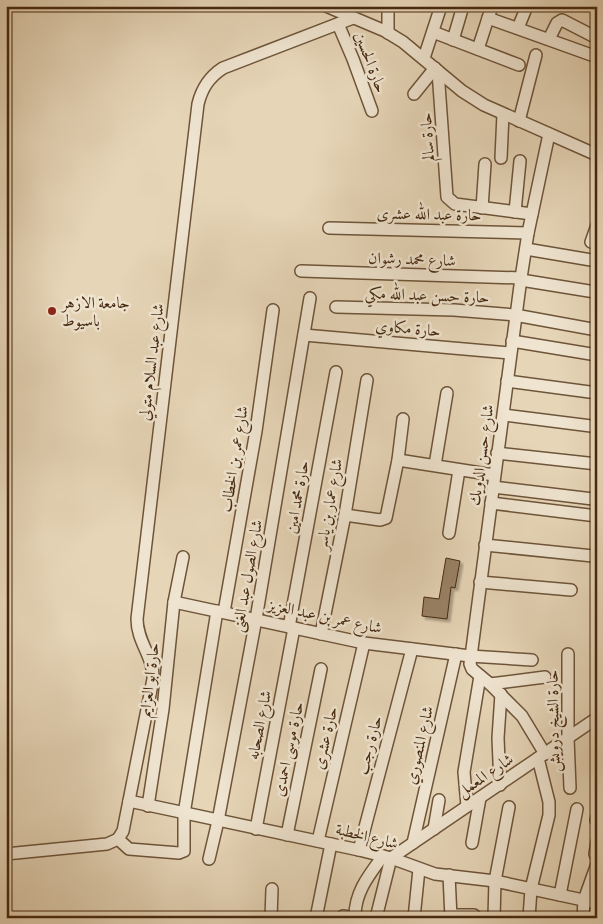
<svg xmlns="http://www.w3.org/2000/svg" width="603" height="924" viewBox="0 0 603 924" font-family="'IM FELL French Canon',Amiri,serif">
<defs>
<filter id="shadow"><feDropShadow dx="3" dy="3" stdDeviation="1" flood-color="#0004"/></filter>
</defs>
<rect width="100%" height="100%" fill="#e6d5b7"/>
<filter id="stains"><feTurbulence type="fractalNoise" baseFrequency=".004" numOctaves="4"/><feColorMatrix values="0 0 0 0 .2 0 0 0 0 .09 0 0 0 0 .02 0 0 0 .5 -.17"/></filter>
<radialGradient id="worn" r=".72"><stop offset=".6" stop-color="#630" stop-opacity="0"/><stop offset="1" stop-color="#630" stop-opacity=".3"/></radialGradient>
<!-- building -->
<polygon fill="#998266" stroke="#46290f" filter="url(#shadow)" points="446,558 460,561 455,588 451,587 447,619 422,616 424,597 439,599"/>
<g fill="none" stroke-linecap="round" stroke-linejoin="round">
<defs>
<g id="minor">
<polyline points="326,6 385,31 403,42 462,91 484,105 597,155"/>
<polyline points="488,18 597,57"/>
<polyline points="338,24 353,59 372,111"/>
<polyline points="518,28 527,6"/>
<polyline points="433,32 519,65"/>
<polyline points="388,33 388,6"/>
<polyline points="549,39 557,23 562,20 597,38"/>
<polyline points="453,40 463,6"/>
<polyline points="478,49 492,6"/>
<polyline points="424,58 441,6"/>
<polyline points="438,71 447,197 455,204 532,214"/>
<polyline points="414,94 435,68"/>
<polyline points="519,121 536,55"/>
<polyline points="501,158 503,114"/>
<polyline points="482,208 485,164"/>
<polyline points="515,212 520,161"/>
<polyline points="329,228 528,233"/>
<polyline points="591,242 597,225"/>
<polyline points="526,249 597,261"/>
<polyline points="301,271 521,278"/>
<polyline points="521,280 595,292"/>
<polyline points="336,307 454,310 515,315 597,330"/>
<polyline points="304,335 510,353"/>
<polyline points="512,341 597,355"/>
<polyline points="507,381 597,393"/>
<polyline points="504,415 591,426"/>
<polyline points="497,453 597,464"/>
<polyline points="398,460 494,475"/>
<polyline points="435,465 447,393"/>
<polyline points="493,487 593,499"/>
<polyline points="491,503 597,516"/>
<polyline points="345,515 380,520 386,518 398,460 403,419"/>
<polyline points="449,533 459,470"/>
<polyline points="485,545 593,556"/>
<polyline points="480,582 571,590"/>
<polyline points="174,602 364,643 470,656 532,660"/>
<polyline points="224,612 256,431 273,310"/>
<polyline points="289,627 336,372"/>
<polyline points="321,634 345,515 367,380"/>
<polyline points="568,654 568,738 570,788"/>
<polyline points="490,684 545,677"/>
<polyline points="545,754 522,716 490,684 472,669 470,664 521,278 528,233 549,134"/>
<polyline points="500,785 498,738 501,694"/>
<polyline points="129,801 359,850 391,858 435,874 495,881 597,903"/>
<polyline points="148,806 163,709 174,602 183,557"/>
<polyline points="467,806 464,772 480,676"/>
<polyline points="596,820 597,817"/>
<polyline points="256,829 294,628"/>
<polyline points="434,829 439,800"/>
<polyline points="287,835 321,669"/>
<polyline points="118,839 129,849 179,853 184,851 184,814 217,611"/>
<polyline points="318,841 364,643"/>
<polyline points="597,841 595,854 597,857"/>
<polyline points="413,843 456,654"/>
<polyline points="472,843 480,798"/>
<polyline points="359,850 412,649"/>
<path d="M6,854L107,844L118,839L123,831L153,679C154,657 137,642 137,619L198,104C202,88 209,77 223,68L353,18"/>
<polyline points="209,859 218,821 256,619 310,298"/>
<polyline points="449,875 451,918"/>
<polyline points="560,895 577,809"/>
<polyline points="451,915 474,915"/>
<path d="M343,916L354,918L355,916C355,892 369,875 383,856"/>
<polyline points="271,918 272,889"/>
<polyline points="316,918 331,844"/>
<polyline points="376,918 391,858 597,718"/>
<polyline points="414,918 419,869"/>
<polyline points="494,918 495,881 509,807"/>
<polyline points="529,918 531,889 549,815 549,802 538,758"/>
<polyline points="583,918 584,900 597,864"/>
</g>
</defs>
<!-- minor casing -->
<use href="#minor" stroke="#6e5439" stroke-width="14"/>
<!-- minor -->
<use href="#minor" stroke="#efe4d0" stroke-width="11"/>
</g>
<!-- markers -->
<circle fill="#8f2418" stroke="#efe4d0" stroke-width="2" cx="52" cy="311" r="5"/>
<g text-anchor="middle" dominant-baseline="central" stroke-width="5" stroke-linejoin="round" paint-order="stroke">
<!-- street labels -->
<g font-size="16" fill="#46290f" stroke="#efe4d0">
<text transform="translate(371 62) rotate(69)">حارة الحسين</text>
<text transform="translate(427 137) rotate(-94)">حارة سالم</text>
<text transform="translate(429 214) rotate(1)">حارة عبد الله عشرى</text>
<text transform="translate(412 259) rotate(2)">شارع محمد رشوان</text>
<text transform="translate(427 295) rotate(2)">حارة حسن عبد الله مكي</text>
<text transform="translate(408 328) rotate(5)">حارة مكاوي</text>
<text transform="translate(151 362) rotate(-83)">شارع عبد السلام متولي</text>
<text transform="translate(481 455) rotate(-82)">شارع حسن الدويك</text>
<text transform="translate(234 459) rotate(-81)">شارع عمر بن الخطاب</text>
<text transform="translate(297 497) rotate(-80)">حارة محمد امين</text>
<text transform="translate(329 504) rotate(-80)">شارع عمار بن ياسر</text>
<text transform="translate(247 576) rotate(-80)">شارع الصول عبد الغنى</text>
<text transform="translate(325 616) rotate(12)">شارع عمر بن عبد العزيز</text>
<text transform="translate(149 680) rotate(-83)">حارة ابو العزايم</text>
<text transform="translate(553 721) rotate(-91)">حارة الشيخ درويش</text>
<text transform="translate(259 725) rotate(-79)">شارع الصحابه</text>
<text transform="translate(325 738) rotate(-77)">حارة عشرى</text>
<text transform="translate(369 745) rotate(-75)">حارة رجب</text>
<text transform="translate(419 745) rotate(-77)">شارع المنصوري</text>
<text transform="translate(288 749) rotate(-78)">حارة موسى احمدى</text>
<text transform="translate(485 775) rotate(-34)">شارع المعمل</text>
<text transform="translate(367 836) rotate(14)">شارع الخطبة</text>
</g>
<!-- poi labels -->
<g font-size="16" fill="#46290f" stroke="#efe4d0" text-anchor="start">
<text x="62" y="302">جامعة الازهر<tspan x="62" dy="18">باسيوط</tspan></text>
</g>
</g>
<!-- margin -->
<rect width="603" height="924" fill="none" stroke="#e6d5b7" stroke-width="25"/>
<rect x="8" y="8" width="588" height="909" fill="none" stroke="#46290f" stroke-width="2.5"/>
<rect x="12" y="12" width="578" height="899" fill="none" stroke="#46290f"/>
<rect width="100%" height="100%" filter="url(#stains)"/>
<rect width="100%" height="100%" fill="url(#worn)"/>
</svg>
